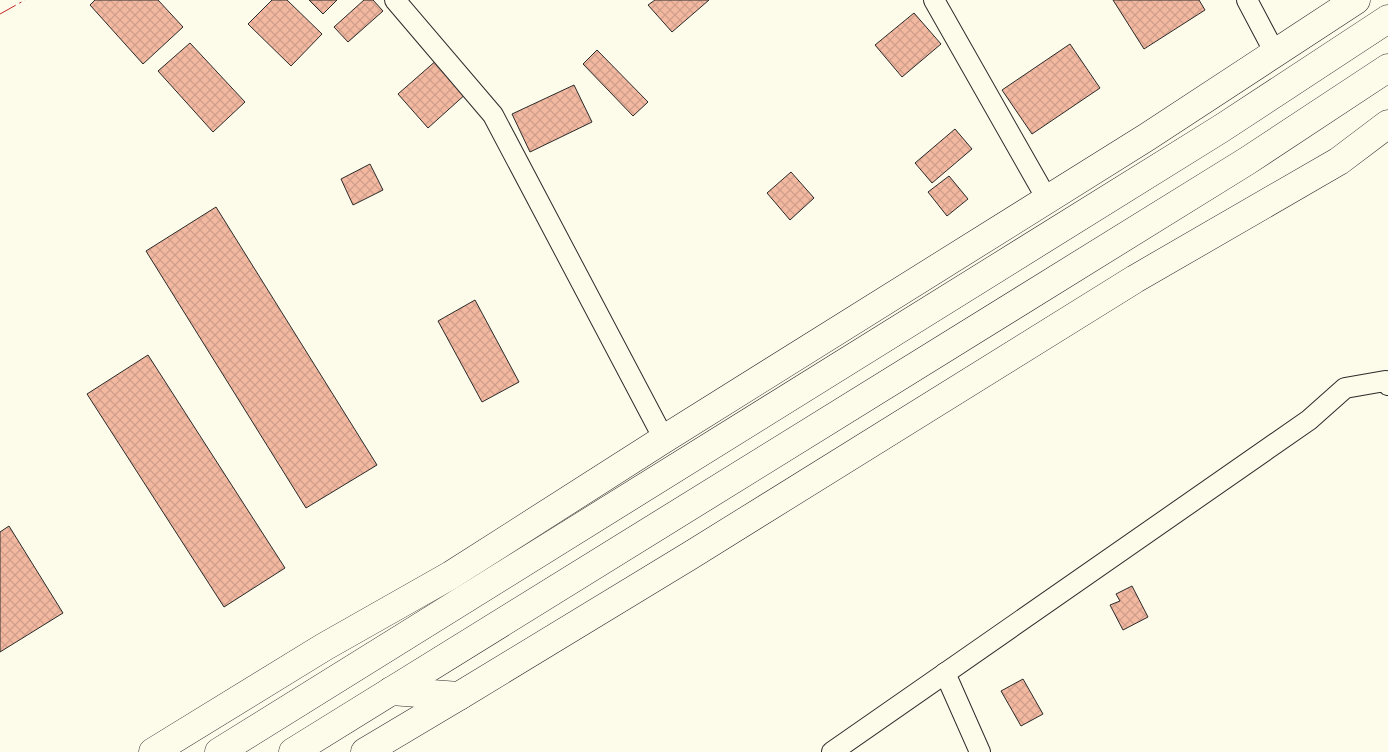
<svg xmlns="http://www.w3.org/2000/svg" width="1388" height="752" viewBox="0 0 1388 752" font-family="'Exo 2',sans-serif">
<defs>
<pattern id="building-cross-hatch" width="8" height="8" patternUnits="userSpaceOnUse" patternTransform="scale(1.25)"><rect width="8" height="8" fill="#f2b8a0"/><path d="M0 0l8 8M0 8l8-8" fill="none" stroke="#d09e8a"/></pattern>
</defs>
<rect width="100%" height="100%" fill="#fdfbea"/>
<!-- building -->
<g fill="url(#building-cross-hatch)" stroke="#2b2b2b">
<polygon points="95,0 158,0 183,27 143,64 90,5"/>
<polygon points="272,0 287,0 322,34 291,66 248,24"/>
<polygon points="309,0 337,0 323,14"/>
<polygon points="364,0 373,0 383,11 348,42 334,27"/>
<polygon points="655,0 709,0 672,32 648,5"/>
<polygon points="1113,0 1199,0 1205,10 1144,49"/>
<polygon points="914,13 941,44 902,77 875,45"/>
<polygon points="190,43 245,102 213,132 158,71"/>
<polygon points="1070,44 1100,88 1032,134 1002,90"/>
<polygon points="597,50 648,102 633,116 583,64"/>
<polygon points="438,59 468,92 428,128 398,94"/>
<polygon points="574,85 592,122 530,152 512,114"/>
<polygon points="955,129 972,149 932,183 915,163"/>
<polygon points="370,164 383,190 353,205 341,179"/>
<polygon points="791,172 814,198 790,220 767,193"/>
<polygon points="949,176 968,199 947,216 928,192"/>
<polygon points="216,207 377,465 306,508 146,251"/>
<polygon points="475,300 519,382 482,402 438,321"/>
<polygon points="148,355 285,568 224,607 87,394"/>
<polygon points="9,526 63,613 0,652 0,532"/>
<polygon points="1132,586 1148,617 1123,630 1110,605 1120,601 1116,594"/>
<polygon points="1023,679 1043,714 1021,726 1001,691"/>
</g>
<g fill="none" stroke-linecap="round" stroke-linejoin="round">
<defs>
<g id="street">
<polyline points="395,0 493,115 664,439"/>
<polyline points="934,0 1047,199"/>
<polyline points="1247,0 1275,53"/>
<polyline points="945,673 980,752"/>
<polyline points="832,752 1309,420 1345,388 1385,381 1388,385"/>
</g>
<g id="secondary">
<polyline points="391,691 459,696 691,555 1135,279 1339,161 1388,124"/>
<polyline points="153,752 324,647 451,575 664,439 1147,137 1356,0"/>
<polyline points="365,752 459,696"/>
</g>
<g id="highway">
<polyline points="219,752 1222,128 1388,19"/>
<polyline points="293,752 1247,161 1388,68"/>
</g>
</defs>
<!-- street casing -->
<use href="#street" stroke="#2b2b2b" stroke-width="22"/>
<!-- secondary casing -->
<use href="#secondary" stroke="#2b2b2b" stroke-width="29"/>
<!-- highway casing -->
<use href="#highway" stroke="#2b2b2b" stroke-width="29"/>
<!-- street -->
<use href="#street" stroke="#fdfbea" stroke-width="20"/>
<!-- secondary -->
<use href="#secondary" stroke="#fdfbea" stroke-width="28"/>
<!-- highway -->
<use href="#highway" stroke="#fdfbea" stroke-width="28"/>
<!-- power -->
<polyline stroke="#c62828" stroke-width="1" stroke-dasharray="18 4 2.5 4" stroke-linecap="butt" points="0,14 25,0"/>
</g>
</svg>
